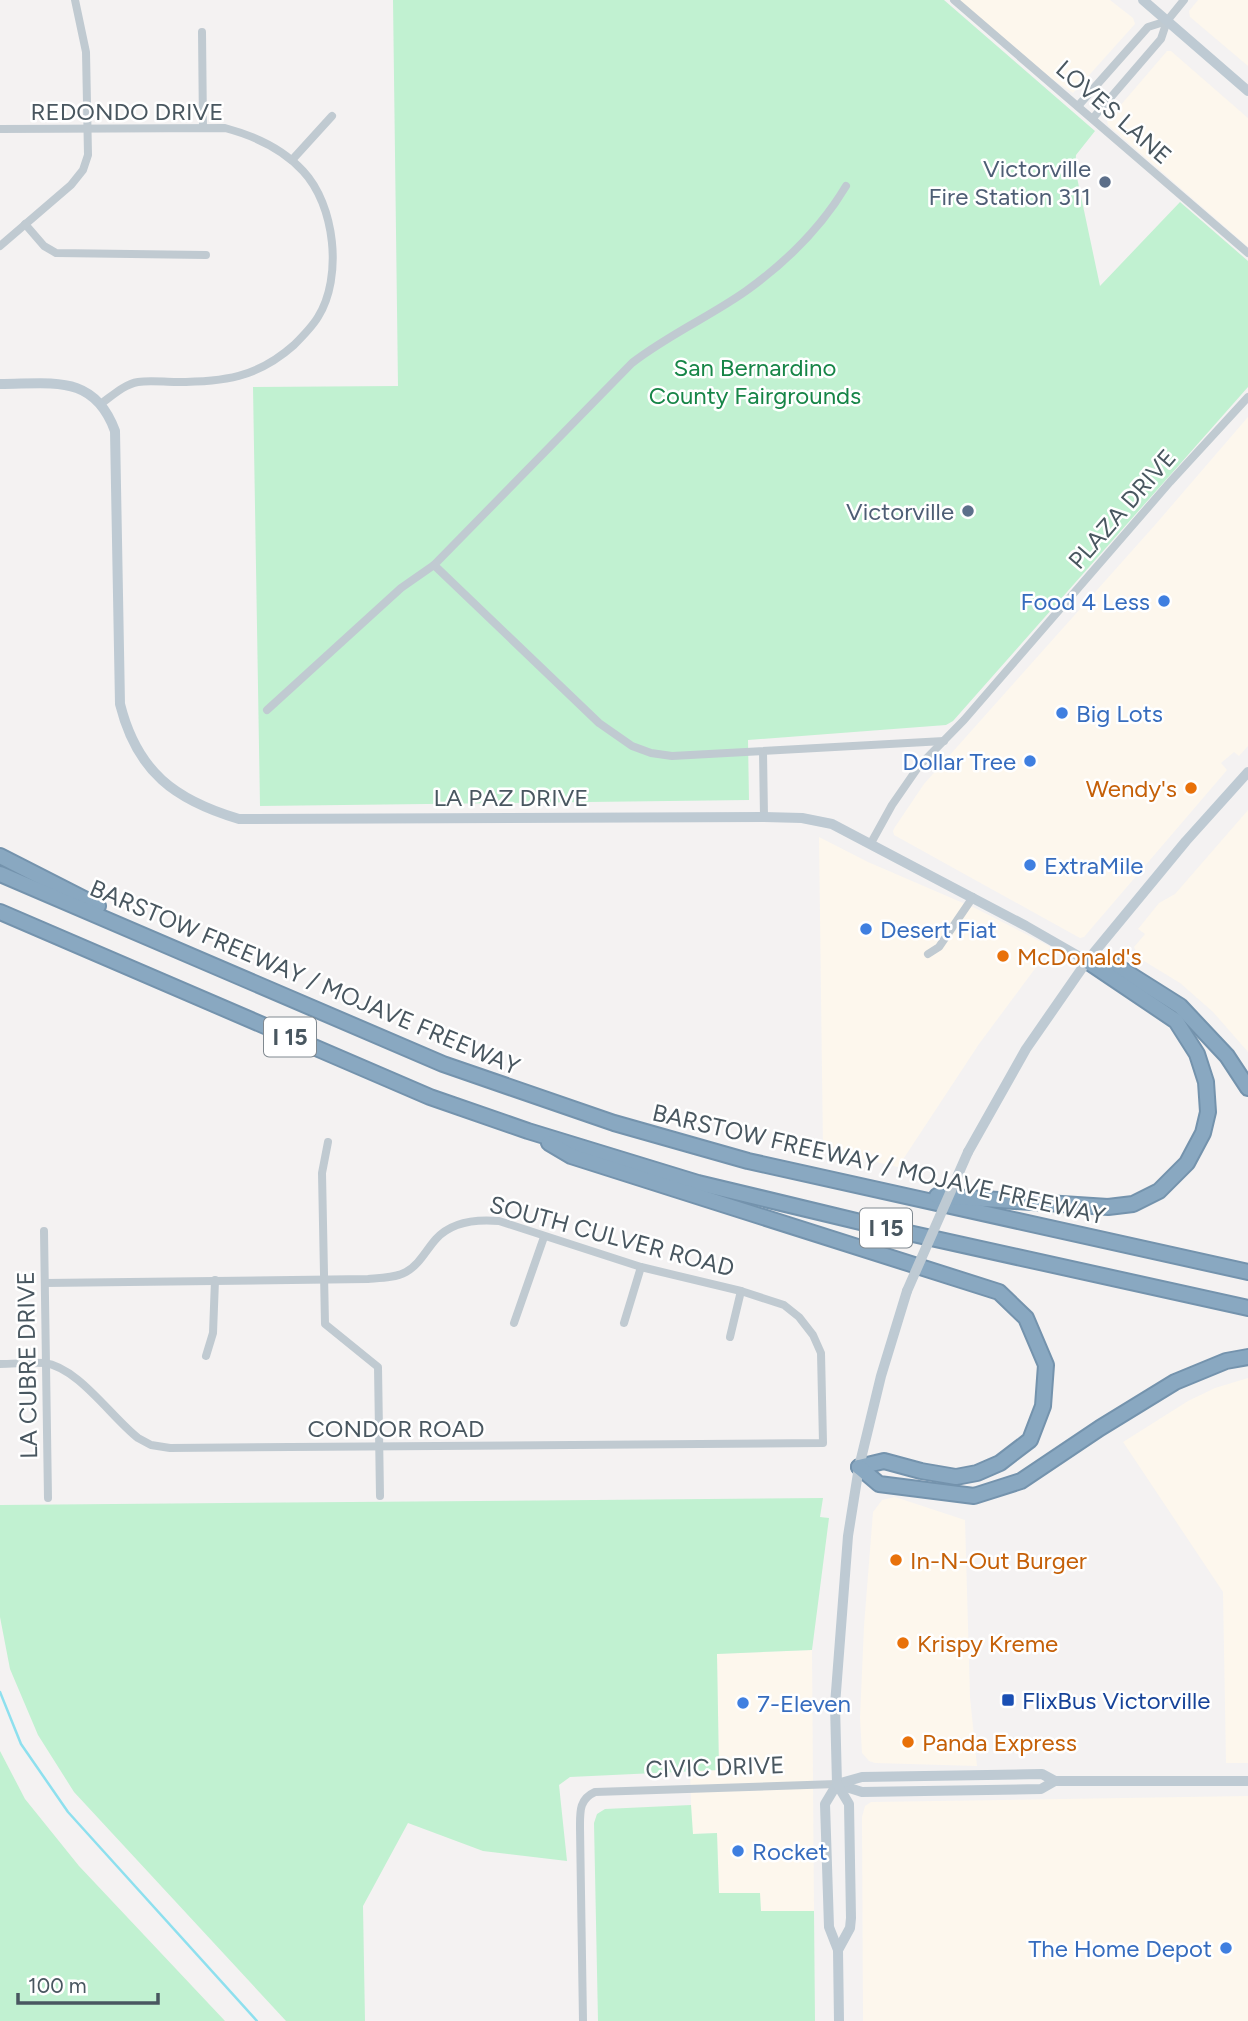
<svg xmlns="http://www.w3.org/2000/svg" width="1248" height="2021" viewBox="0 0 1248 2021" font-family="Figtree,sans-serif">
<rect width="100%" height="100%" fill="#f4f2f2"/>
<!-- commercial -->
<g fill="#fdf7ed">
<polygon points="959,0 1110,0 1133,18 1135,24 1073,93 1052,79"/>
<polygon points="1198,0 1248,0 1248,66 1190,17 1189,11"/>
<polygon points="1167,51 1171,51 1248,118 1248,247 1108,125 1107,121"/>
<polygon points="1248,417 1248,746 1239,756 1234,752 1221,763 1227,770 1084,937 1080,938 1042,917 894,835 893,831 895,827 924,784 1155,525"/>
<polygon points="1248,810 1248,1052 1213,1012 1180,983 1139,958 1134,947 1145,934 1138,929 1159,903 1175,894"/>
<polygon points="819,837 868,862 977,909 1051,947 979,1044 898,1167 823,1150"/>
<polygon points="1248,1378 1248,1763 1226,1763 1223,1592 1123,1442 1188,1401 1215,1388"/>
<polygon points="895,1497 965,1520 970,1697 977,1766 875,1763 869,1761 862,1753 860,1718 864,1626 873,1512 882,1500"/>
<polygon points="812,1650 814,1911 760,1911 760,1893 719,1893 717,1833 692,1834 690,1771 719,1770 717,1654"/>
<polygon points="1248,1796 1248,2021 863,2021 862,1817 865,1806 871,1802"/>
</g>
<!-- green -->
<g fill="#c1f1d1">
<polygon points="393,0 944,0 1095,131 1076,155 1075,168 1100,286 1180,202 1248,261 1248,387 953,721 946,725 748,740 749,800 260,806 253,387 398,386"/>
<polygon points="823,1498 820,1517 829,1518 812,1650 717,1654 719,1770 570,1777 559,1785 567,1861 483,1851 408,1823 363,1906 365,2021 286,2021 74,1792 38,1735 10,1669 0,1617 0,1505"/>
<polygon points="0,1751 25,1799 79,1866 225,2021 0,2021"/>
<polygon points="691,1805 693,1834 717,1833 719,1893 760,1893 761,1911 814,1911 815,2021 598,2021 594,1823 597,1814 605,1809"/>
</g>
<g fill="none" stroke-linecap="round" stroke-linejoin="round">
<!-- stream -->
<polyline stroke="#8ee0ee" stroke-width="2.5" points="0,1692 21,1744 68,1812 257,2021"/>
<defs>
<g id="highway">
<polyline points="0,856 98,906"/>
<polyline points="0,874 443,1064 614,1123 748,1161 1248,1272"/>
<polyline points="0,912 430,1097 528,1131 698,1183 877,1226 1248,1308"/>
<polyline points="1094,962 1115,965 1180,1006 1227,1056 1248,1088"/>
<polyline points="549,1143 571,1156 999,1292 1026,1318 1046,1365 1043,1406 1030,1440 1000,1463 977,1473 956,1477 921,1471 884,1461 859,1467"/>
<polyline points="937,1196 1108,1207 1133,1204 1159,1191 1187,1163 1203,1133 1208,1112 1206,1082 1197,1054 1176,1021 1087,961"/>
<polyline points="859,1467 879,1484 974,1496 1021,1481 1100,1428 1175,1382 1226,1361 1248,1357"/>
</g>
</defs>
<!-- highway casing -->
<use href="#highway" stroke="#7493ad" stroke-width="18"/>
<!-- street -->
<g stroke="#c0cad1" stroke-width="8">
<polyline points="954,0 1248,253"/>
<polyline points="202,32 203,128"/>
<polyline points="1078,106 1148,27 1167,21"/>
<polyline points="1093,118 1161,39 1167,21 1184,0"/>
<path d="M0,129L225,128C255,136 282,148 303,171C335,205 343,277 318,317C312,327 303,336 294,345C257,378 223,382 176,382C164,382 150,380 138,382C125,384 113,395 102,403"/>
<polyline points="292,160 332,116"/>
<polyline points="25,224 44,246 56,253 206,255"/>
<polyline points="0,246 71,185 83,170 88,155 86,52 75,0"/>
<polyline points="434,565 599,723 632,746 651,753 672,756 944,741"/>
<path d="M267,710L401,588L434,565L632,363C668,335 709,317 746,291C785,263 821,228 846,186"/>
<polyline points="763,752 764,817"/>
<polyline points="871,843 892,805 919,766 964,720 1170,482 1248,397"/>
<polyline points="928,954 939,947 973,897"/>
<polyline points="328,1142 322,1173 325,1324 378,1367 380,1496"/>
<polyline points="44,1231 48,1498"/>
<polyline points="514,1323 544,1237"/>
<polyline points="624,1323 641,1267"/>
<polyline points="730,1337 741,1291"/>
<polyline points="206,1356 213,1333 215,1280"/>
<path d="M0,1364C14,1364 30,1362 44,1363C78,1367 111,1417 138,1438L151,1445L170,1448L823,1443L821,1353L813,1335L799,1317L784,1305L741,1291L641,1267L499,1221C476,1219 452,1221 436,1239C426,1250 420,1264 406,1272C395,1278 380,1278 368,1279L45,1283"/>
<path d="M583,2021L580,1828C580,1812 579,1799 595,1792L837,1784"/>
</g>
<!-- secondary -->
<g stroke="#becad3" stroke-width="10">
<polyline points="1143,0 1248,91"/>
<path d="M0,384C51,384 94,373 115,431L120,704C137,772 175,800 239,819L764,817L802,818L832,824L1026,926L1087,961"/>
<polyline points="968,1152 1026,1049 1087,961 1186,841 1248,772"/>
<polyline points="837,1784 862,1792 1041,1789 1055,1781 1248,1781"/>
<polyline points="837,1784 825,1804 829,1927 838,1950 839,2021"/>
<polyline points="837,1784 862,1777 1042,1774 1055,1781"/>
<polyline points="838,1950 850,1928 851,1918 849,1804 837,1784 835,1705 848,1536 859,1467 881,1376 907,1291"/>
</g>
<!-- highway -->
<use href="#highway" stroke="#89a8c1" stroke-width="14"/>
<!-- secondary-bridge -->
<polyline stroke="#becad3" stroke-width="10" points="907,1291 968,1152"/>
</g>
<!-- markers -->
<g fill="#5c6f8a" stroke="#fff" stroke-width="2.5">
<circle cx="1105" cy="182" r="7"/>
<circle cx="968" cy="511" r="7"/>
</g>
<g fill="#3f7fe0" stroke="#fff" stroke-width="2.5">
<circle cx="1164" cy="601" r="7"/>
<circle cx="1062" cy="713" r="7"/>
<circle cx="1030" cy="761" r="7"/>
<circle cx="1030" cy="865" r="7"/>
<circle cx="866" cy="929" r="7"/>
<circle cx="743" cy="1703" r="7"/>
<circle cx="738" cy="1851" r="7"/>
<circle cx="1226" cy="1948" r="7"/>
</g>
<g fill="#e8710a" stroke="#fff" stroke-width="2.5">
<circle cx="1191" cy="788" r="7"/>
<circle cx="1003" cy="956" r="7"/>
<circle cx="896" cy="1560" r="7"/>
<circle cx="903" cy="1643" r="7"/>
<circle cx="908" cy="1742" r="7"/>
</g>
<rect fill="#1a4fb4" stroke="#fff" stroke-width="2.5" x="1001" y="1693" width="14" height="14" rx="3.5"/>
<g text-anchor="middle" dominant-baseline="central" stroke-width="5" stroke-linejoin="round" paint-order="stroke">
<!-- shield labels -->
<g fill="#fff" stroke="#808990" stroke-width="2">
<rect x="264" y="1017.5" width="52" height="39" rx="5"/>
<rect x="860" y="1208.5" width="52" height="39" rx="5"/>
</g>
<g font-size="23" font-weight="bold" fill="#495760">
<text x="290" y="1037">I 15</text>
<text x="886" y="1228">I 15</text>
</g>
<!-- street labels -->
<g font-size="24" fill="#495760" stroke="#fff">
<text x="127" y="111">REDONDO DRIVE</text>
<text transform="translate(1114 112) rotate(41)">LOVES LANE</text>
<text transform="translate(1122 509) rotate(-49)">PLAZA DRIVE</text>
<text x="511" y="797">LA PAZ DRIVE</text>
<text transform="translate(305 977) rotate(23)">BARSTOW FREEWAY / MOJAVE FREEWAY</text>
<text transform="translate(879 1164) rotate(13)">BARSTOW FREEWAY / MOJAVE FREEWAY</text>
<text transform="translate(612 1236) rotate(15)">SOUTH CULVER ROAD</text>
<text transform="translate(27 1365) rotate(-91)">LA CUBRE DRIVE</text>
<text x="396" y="1428">CONDOR ROAD</text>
<text transform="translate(715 1767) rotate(-2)">CIVIC DRIVE</text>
</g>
<!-- service labels -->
<g font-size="24" fill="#4e5e75" stroke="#fff" text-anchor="end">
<text x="1091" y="168">Victorville<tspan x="1091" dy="28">Fire Station 311</tspan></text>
<text x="954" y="511">Victorville</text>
</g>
<!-- park labels -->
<g font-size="24" fill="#168547" stroke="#fff">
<text x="755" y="367">San Bernardino<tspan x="755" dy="28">County Fairgrounds</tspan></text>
</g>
<!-- shop labels -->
<g font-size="24" fill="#366cbe" stroke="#fff" text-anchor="start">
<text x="1150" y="601" text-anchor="end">Food 4 Less</text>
<text x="1076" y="713">Big Lots</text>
<text x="1016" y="761" text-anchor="end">Dollar Tree</text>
<text x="1044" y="865">ExtraMile</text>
<text x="880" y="929">Desert Fiat</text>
<text x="757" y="1703">7-Eleven</text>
<text x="752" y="1851">Rocket</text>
<text x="1212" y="1948" text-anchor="end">The Home Depot</text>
</g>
<!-- food labels -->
<g font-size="24" fill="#c56008" stroke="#fff" text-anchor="start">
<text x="1177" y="788" text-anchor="end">Wendy's</text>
<text x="1017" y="956">McDonald's</text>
<text x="910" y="1560">In-N-Out Burger</text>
<text x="917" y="1643">Krispy Kreme</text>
<text x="922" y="1742">Panda Express</text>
</g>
<!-- transit labels -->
<g font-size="24" fill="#164399" stroke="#fff" text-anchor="start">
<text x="1022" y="1700">FlixBus Victorville</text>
</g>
</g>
<!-- scale -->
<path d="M18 1993v10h140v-10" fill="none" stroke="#495760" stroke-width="3.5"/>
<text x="28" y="1993" font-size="21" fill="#495760" stroke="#ffffff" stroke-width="5" paint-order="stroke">100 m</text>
</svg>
